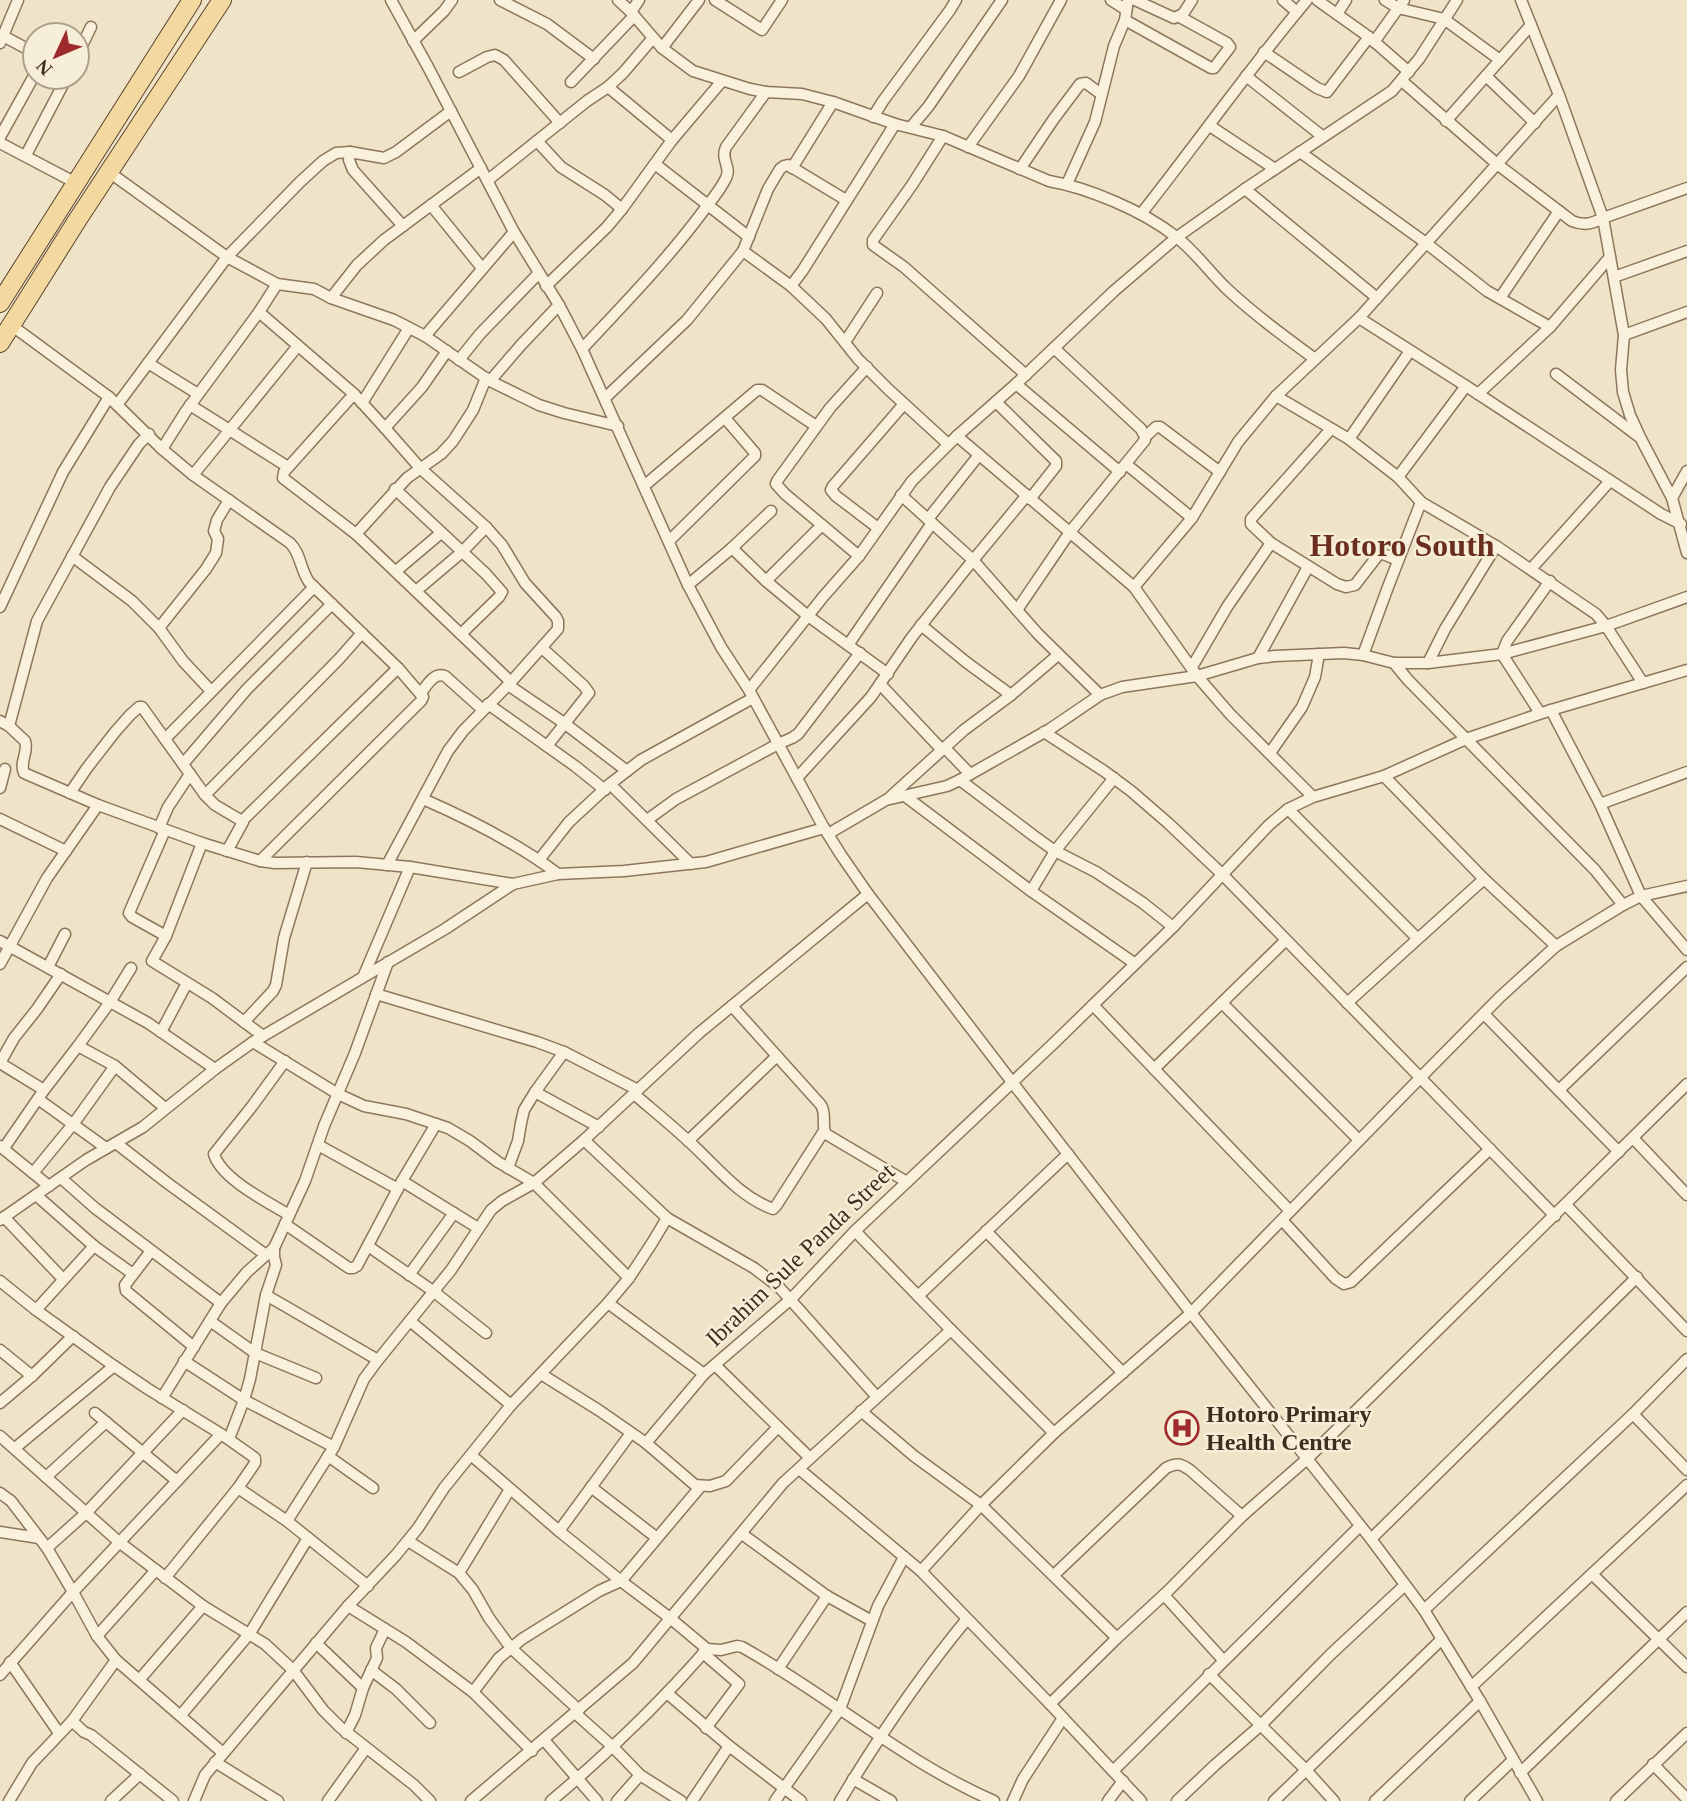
<svg xmlns="http://www.w3.org/2000/svg" width="1687" height="1801" viewBox="0 0 1687 1801" font-family="'Times New Roman',serif">
<rect width="100%" height="100%" fill="#f0e4c8"/>
<g fill="none" stroke-linecap="round" stroke-linejoin="round">
<defs>
<g id="minor">
<polyline points="391,0 428,67 514,232 559,305 582,349 688,585 721,647 749,690 824,828 841,855 868,894 1012,1082 1191,1313 1371,1539 1424,1610 1480,1701 1537,1801"/>
<polyline points="500,0 547,24 594,59"/>
<path d="M618,0L631,12L662,48L693,71L750,89L766,92L802,94L833,102L895,124L943,136L1049,181C1089,188 1143,211 1175,236C1195,251 1210,273 1227,289C1255,315 1285,337 1315,359"/>
<polyline points="715,0 762,30 782,0"/>
<polyline points="1111,0 1125,9"/>
<polyline points="1135,0 1174,18 1183,14 1192,0"/>
<polyline points="1283,0 1297,12"/>
<polyline points="1317,0 1369,37 1409,72"/>
<polyline points="1385,0 1398,8 1444,19 1500,60"/>
<polyline points="1521,0 1559,95 1603,218 1624,335 1621,370 1623,392 1630,415 1640,437 1672,498 1687,553"/>
<polyline points="631,12 639,0"/>
<polyline points="1337,14 1346,0"/>
<polyline points="1125,20 1211,68 1214,68 1230,47 1227,43 1180,17"/>
<polyline points="3,36 35,53"/>
<polyline points="413,41 444,11 452,0"/>
<polyline points="1374,42 1404,0"/>
<polyline points="0,43 18,0"/>
<polyline points="662,48 699,0"/>
<polyline points="1264,52 1317,88 1327,92 1369,37"/>
<polyline points="77,56 91,27"/>
<polyline points="459,72 487,57 495,55 504,60 560,123"/>
<polyline points="1246,76 1322,136"/>
<polyline points="1486,76 1535,123"/>
<path d="M1402,81L1497,164L1572,221C1584,226 1591,224 1603,218L1687,188"/>
<polyline points="571,82 634,16"/>
<polyline points="608,87 672,140"/>
<polyline points="873,117 883,101 950,10 956,0"/>
<polyline points="1446,121 1531,25"/>
<polyline points="1210,126 1275,169"/>
<polyline points="911,127 928,107 1002,0"/>
<polyline points="943,136 912,185 873,240 873,245 904,267 1026,375"/>
<polyline points="0,137 35,74"/>
<polyline points="537,141 561,167 605,195 622,209"/>
<polyline points="0,143 76,183"/>
<polyline points="968,147 1019,76 1061,0"/>
<polyline points="350,152 349,160 353,170 403,226"/>
<polyline points="1300,152 1426,243 1487,291 1550,327"/>
<polyline points="26,155 67,77"/>
<polyline points="655,164 749,237"/>
<polyline points="792,168 833,102"/>
<polyline points="1020,169 1053,120 1080,84 1086,83 1101,94"/>
<polyline points="109,172 227,257 277,284 314,289 331,298 394,320 425,336 490,381 539,405 564,413 618,426"/>
<polyline points="488,180 587,101 608,87 623,73 653,38"/>
<polyline points="1067,184 1095,122 1114,46 1125,20 1128,0"/>
<polyline points="1245,189 1377,298"/>
<polyline points="431,205 482,268"/>
<path d="M1141,214C1197,143 1249,69 1307,0"/>
<polyline points="743,251 791,286 803,270 895,124"/>
<polyline points="1614,277 1687,251"/>
<polyline points="546,286 607,227 622,209 672,140 722,81"/>
<polyline points="791,286 826,319 858,359 888,389 948,444"/>
<polyline points="331,298 357,265 384,240 481,168"/>
<polyline points="1500,298 1559,211"/>
<polyline points="259,312 354,394 385,428 420,468 486,527 502,545 525,583 556,617 558,621 558,629 511,682 463,731 448,751 387,865"/>
<polyline points="1359,318 1466,386 1661,514 1681,524"/>
<path d="M11,325L109,397L162,449L193,475L290,543C301,554 300,569 309,582L398,668L423,697L421,701L260,861"/>
<polyline points="1624,335 1687,312"/>
<polyline points="425,336 514,232"/>
<polyline points="845,342 877,293"/>
<path d="M582,349C623,305 665,262 701,214C709,203 720,191 726,178C732,167 720,160 726,147L766,92"/>
<polyline points="459,360 480,334 538,274"/>
<polyline points="148,363 198,394"/>
<polyline points="1556,374 1638,436"/>
<polyline points="490,381 521,345 559,305"/>
<polyline points="1016,384 1120,472"/>
<polyline points="354,394 284,472 283,478 356,534 511,682"/>
<polyline points="1478,394 1550,327 1610,257"/>
<polyline points="1276,396 1349,439 1398,477 1421,502 1496,546 1596,614 1606,626 1643,683"/>
<polyline points="605,398 687,320 743,251 768,189 780,169 784,166 788,165 846,200"/>
<polyline points="996,402 1056,461 1056,466 1030,499"/>
<polyline points="362,403 409,328"/>
<polyline points="117,405 227,257 300,182 323,161 336,153 350,152 384,158 396,152 451,111"/>
<polyline points="190,405 288,467"/>
<polyline points="385,428 422,387 447,351"/>
<polyline points="1331,429 1251,519 1251,524 1271,543 1337,584 1346,587 1355,585 1379,554 1383,554 1398,560"/>
<polyline points="957,436 1134,587 1197,676 1230,714 1313,797"/>
<polyline points="1145,437 1156,427 1160,427 1220,472"/>
<polyline points="1349,439 1410,351"/>
<polyline points="162,449 186,411 259,312 277,284"/>
<polyline points="1126,464 1192,518"/>
<polyline points="193,475 297,347"/>
<polyline points="1398,477 1466,386"/>
<polyline points="644,486 757,390 762,390 816,426"/>
<polyline points="395,489 486,574 502,592 499,597 461,634"/>
<polyline points="901,495 973,560 1038,634 1100,695"/>
<polyline points="1672,498 1687,471"/>
<polyline points="928,519 979,455"/>
<polyline points="878,528 836,496 831,490 833,486 904,404"/>
<polyline points="356,534 407,478 441,454 453,441 473,410 486,378"/>
<polyline points="669,541 755,456 755,453 725,418"/>
<polyline points="732,548 766,581 808,616 888,674"/>
<polyline points="72,556 132,601 159,628 183,661 211,691"/>
<polyline points="859,556 785,494 776,484 777,481 830,408 867,367"/>
<polyline points="1531,569 1610,481"/>
<polyline points="396,571 441,533"/>
<polyline points="766,581 822,525"/>
<polyline points="688,585 732,548 771,511"/>
<polyline points="1134,587 1192,518 1238,442 1276,396 1359,318 1559,95"/>
<polyline points="416,591 462,552 486,527"/>
<polyline points="0,607 63,472 109,397"/>
<polyline points="1017,610 1070,532 1145,440 1145,437 1141,429 1054,348"/>
<polyline points="921,625 966,662 1011,695"/>
<polyline points="159,628 206,569 216,553 218,539 214,531 217,520 229,500"/>
<polyline points="848,645 932,523"/>
<polyline points="542,648 584,686 589,693 547,746"/>
<polyline points="1363,655 1388,587 1421,502"/>
<polyline points="1258,658 1308,567"/>
<polyline points="1394,663 1408,680 1595,870 1623,905"/>
<polyline points="1428,663 1445,629 1496,546"/>
<polyline points="1192,667 1227,607 1271,543"/>
<polyline points="880,684 942,750"/>
<polyline points="508,685 564,723 627,771"/>
<polyline points="749,690 823,597 859,556 912,481 957,436 1016,384 1114,291 1177,237 1245,189 1392,91 1419,59 1457,0"/>
<path d="M421,693C427,685 434,672 445,676L483,710"/>
<polyline points="488,704 575,766 605,790"/>
<polyline points="1551,710 1600,804 1641,896 1687,950"/>
<polyline points="1540,713 1502,654 1507,641 1550,581"/>
<path d="M0,721L9,726L25,741C29,752 19,762 24,773L98,805L202,843L260,861L275,863L356,862L410,867L513,884L558,874L624,871L706,862L824,828"/>
<polyline points="9,726 37,621 110,487 139,444 149,434"/>
<polyline points="1044,732 1104,771 1131,791 1168,823 1223,875 1555,1216"/>
<polyline points="165,739 314,587"/>
<polyline points="945,748 970,774"/>
<polyline points="1270,753 1302,707 1315,677 1319,654"/>
<polyline points="183,764 247,689 332,604"/>
<polyline points="1384,776 1484,879 1556,946"/>
<polyline points="797,778 871,697 912,637 965,570 1027,495"/>
<polyline points="960,780 1034,836 1055,851 1096,872 1143,903 1173,927"/>
<polyline points="610,784 691,864"/>
<polyline points="0,788 5,769"/>
<polyline points="70,793 87,768 115,732 130,715 139,707 142,707 205,795 215,805 242,821 243,822 227,851"/>
<polyline points="205,795 339,659 362,633"/>
<polyline points="905,796 1031,891 1134,963"/>
<polyline points="889,798 964,730 1011,695 1058,655"/>
<path d="M423,799C471,820 517,843 558,874"/>
<polyline points="1600,804 1687,772"/>
<polyline points="1288,809 1417,938"/>
<polyline points="0,819 66,851"/>
<polyline points="647,820 676,799 778,744 792,738 798,734 860,653"/>
<polyline points="242,821 398,668"/>
<polyline points="159,828 168,807 190,774"/>
<polyline points="165,830 129,913 132,917 166,936"/>
<polyline points="828,834 886,800 947,786 960,780 1050,729 1100,695 1122,687 1197,676 1258,658 1275,656 1344,653 1363,655 1394,663 1428,663 1502,654 1606,626 1687,597"/>
<polyline points="202,843 166,936 152,961 212,998 263,1036"/>
<polyline points="539,860 569,822 610,784 641,760 753,698"/>
<polyline points="1031,891 1055,851 1114,778"/>
<polyline points="0,941 148,1023 215,1069"/>
<polyline points="0,964 47,878 98,805"/>
<polyline points="48,967 65,934"/>
<polyline points="131,968 110,1002 78,1046 115,1066 165,1108"/>
<polyline points="364,975 410,867"/>
<polyline points="376,994 537,1042 564,1052 638,1090"/>
<polyline points="1222,1003 1359,1140"/>
<polyline points="1347,1003 1484,879"/>
<polyline points="1093,1005 1290,1211"/>
<path d="M732,1006L821,1105C827,1115 821,1125 826,1134L907,1182"/>
<polyline points="1484,1014 1619,1152"/>
<polyline points="244,1022 273,991 276,985 284,938 307,862"/>
<polyline points="161,1032 187,983"/>
<polyline points="253,1042 338,1094 364,1106 406,1114 448,1128 470,1141 498,1162 534,1183 629,1278"/>
<path d="M285,1061L253,1105L214,1154C221,1179 268,1202 289,1215"/>
<polyline points="0,1063 14,1038 37,1009 61,974"/>
<polyline points="0,1063 44,1090"/>
<polyline points="1154,1069 1286,940"/>
<polyline points="1559,1090 1687,967"/>
<polyline points="535,1092 599,1127"/>
<path d="M634,1094C655,1112 676,1129 696,1148C720,1171 741,1197 773,1209L776,1206L824,1131"/>
<polyline points="38,1099 106,1148"/>
<polyline points="1633,1138 1687,1195"/>
<polyline points="584,1140 667,1218 754,1268 779,1287 877,1397"/>
<polyline points="688,1141 777,1056"/>
<polyline points="116,1143 166,1182 266,1255"/>
<polyline points="318,1145 398,1189"/>
<polyline points="0,1146 49,1186"/>
<polyline points="4,1148 44,1090 78,1046"/>
<polyline points="508,1168 518,1141 521,1123 524,1110 535,1092 564,1052"/>
<polyline points="33,1173 74,1123 115,1066"/>
<polyline points="61,1178 95,1208 221,1303"/>
<polyline points="402,1181 478,1228"/>
<polyline points="36,1195 94,1246 133,1274"/>
<polyline points="1566,1205 1687,1331"/>
<polyline points="4,1217 63,1279"/>
<polyline points="0,1220 86,1160 143,1127 215,1069 253,1042 445,929 513,884"/>
<polyline points="1282,1220 1335,1278 1344,1284 1351,1282 1490,1149"/>
<polyline points="285,1224 349,1268 353,1268 357,1266 402,1181 436,1124"/>
<polyline points="855,1231 951,1330 1054,1433"/>
<polyline points="986,1231 1123,1373"/>
<polyline points="368,1246 433,1291 486,1333"/>
<polyline points="151,1251 125,1285 126,1291 194,1347"/>
<polyline points="409,1275 454,1213"/>
<polyline points="0,1281 36,1310 114,1366 148,1389 221,1434 255,1458 255,1463 238,1488 165,1578"/>
<polyline points="266,1295 378,1360"/>
<polyline points="918,1296 1068,1154"/>
<polyline points="608,1303 704,1374"/>
<polyline points="36,1310 94,1246"/>
<polyline points="210,1321 255,1353 316,1378"/>
<polyline points="410,1321 511,1405"/>
<polyline points="0,1350 32,1376"/>
<polyline points="184,1361 244,1400 334,1447"/>
<polyline points="715,1365 810,1458"/>
<polyline points="541,1374 600,1411 646,1443 695,1485 710,1486 726,1481 778,1427"/>
<polyline points="162,1398 221,1303 247,1272 274,1248"/>
<polyline points="0,1403 32,1376 73,1336"/>
<polyline points="861,1411 914,1456 981,1505 1117,1638"/>
<polyline points="95,1413 177,1481"/>
<polyline points="1633,1414 1687,1470"/>
<polyline points="0,1436 119,1542 203,1606 265,1644 293,1670 323,1710 340,1727 414,1785 430,1801"/>
<polyline points="229,1439 244,1400 250,1379 266,1295 276,1265 274,1257 274,1248 305,1181 324,1126 355,1053 388,962"/>
<polyline points="646,1443 704,1374 791,1299 855,1231 1054,1043 1173,927 1269,825 1288,809 1313,797 1384,776 1466,739 1551,710 1687,670"/>
<polyline points="15,1448 114,1366"/>
<polyline points="471,1455 559,1531 621,1581 701,1486"/>
<polyline points="328,1456 373,1488"/>
<polyline points="799,1469 921,1571 1050,1704 1141,1801"/>
<polyline points="46,1477 106,1422"/>
<polyline points="591,1487 657,1538"/>
<polyline points="238,1488 287,1521 368,1586"/>
<polyline points="0,1493 11,1501 47,1548 73,1592 97,1636 116,1660 223,1753"/>
<polyline points="287,1521 334,1447 364,1379 378,1360 451,1270 491,1210 502,1201 534,1183 584,1140 699,1033 868,894"/>
<polyline points="559,1531 631,1433"/>
<polyline points="0,1532 39,1538"/>
<polyline points="742,1534 827,1596 872,1621"/>
<polyline points="1371,1539 1637,1277"/>
<polyline points="408,1541 459,1573 473,1590 489,1618 511,1648 579,1710"/>
<polyline points="47,1548 86,1513 183,1410"/>
<polyline points="921,1571 981,1505 1054,1433 1191,1313 1421,1077 1500,997 1556,946 1623,905 1641,896 1687,886"/>
<polyline points="459,1573 510,1489"/>
<polyline points="1592,1574 1687,1667"/>
<path d="M1054,1575L1166,1468C1176,1463 1180,1463 1190,1470L1242,1516"/>
<polyline points="1164,1595 1223,1660"/>
<path d="M348,1606L406,1642L473,1692L499,1658L522,1639L599,1591L621,1581L670,1618L707,1649L721,1650L737,1646L742,1647C828,1695 904,1762 994,1801"/>
<polyline points="1424,1610 1633,1414 1687,1359"/>
<polyline points="97,1636 156,1570"/>
<polyline points="316,1643 363,1688"/>
<polyline points="703,1653 739,1684 706,1728"/>
<polyline points="10,1662 59,1733"/>
<polyline points="778,1669 827,1596"/>
<polyline points="371,1670 396,1689 430,1723"/>
<polyline points="1209,1674 1306,1770 1334,1801"/>
<polyline points="0,1675 73,1592 221,1434"/>
<polyline points="140,1679 203,1606"/>
<polyline points="1471,1687 1687,1485"/>
<polyline points="473,1692 532,1751"/>
<polyline points="668,1694 729,1746 801,1801"/>
<polyline points="1050,1704 1117,1638 1168,1591 1242,1516 1307,1459 1687,1084"/>
<polyline points="575,1713 613,1747 640,1775 681,1801"/>
<polyline points="181,1715 250,1633 308,1538"/>
<polyline points="72,1721 116,1660"/>
<polyline points="346,1733 355,1715 363,1688 377,1658 376,1648 385,1629"/>
<polyline points="544,1740 597,1801"/>
<polyline points="215,1762 278,1801"/>
<polyline points="1653,1764 1687,1799"/>
<polyline points="1113,1771 1360,1526"/>
<polyline points="1520,1773 1687,1612"/>
<polyline points="853,1779 891,1801"/>
<polyline points="9,1801 32,1763 72,1721 84,1732 91,1735 173,1801"/>
<polyline points="111,1801 140,1774"/>
<polyline points="194,1801 205,1775 348,1606 396,1555 418,1528 444,1488 511,1405 608,1303 629,1278 652,1243 667,1218"/>
<polyline points="328,1801 366,1748"/>
<polyline points="471,1801 633,1663 783,1483 951,1330"/>
<path d="M551,1801C607,1754 659,1704 707,1649"/>
<polyline points="617,1801 640,1775"/>
<polyline points="692,1801 729,1746"/>
<polyline points="775,1801 840,1709 878,1606 904,1557"/>
<path d="M840,1801C878,1738 920,1676 967,1619"/>
<polyline points="1013,1801 1023,1779 1063,1718"/>
<polyline points="1108,1801 1123,1781"/>
<polyline points="1177,1801 1215,1765 1261,1725 1331,1654 1405,1585"/>
<polyline points="1274,1801 1442,1639"/>
<polyline points="1375,1801 1480,1701"/>
<polyline points="1470,1801 1513,1760"/>
<polyline points="1616,1801 1687,1733"/>
</g>
<g id="primary">
<polyline points="0,303 192,0"/>
<polyline points="0,343 78,219 222,0"/>
</g>
</defs>
<!-- minor casing -->
<use href="#minor" stroke="#8d765c" stroke-width="13"/>
<!-- primary casing -->
<use href="#primary" stroke="#5b4430" stroke-width="20"/>
<!-- minor -->
<use href="#minor" stroke="#faf1dc" stroke-width="10"/>
<!-- primary -->
<use href="#primary" stroke="#f3d9a0" stroke-width="18"/>
</g>
<!-- icons -->
<defs>
<symbol id="hospital-ring" viewBox="-11 -11 22 22"><circle r="9.5" fill="#f7eed8" stroke="#9e2a2b" stroke-width="1.5"/><path d="M-5-5h3v3.5h4V-5h3V5h-3V1.5h-4V5h-3Z" fill="#9e2a2b"/></symbol>
</defs>
<g fill-rule="evenodd">
<use href="#hospital-ring" x="1163" y="1409" width="38" height="38"/>
</g>
<g text-anchor="middle" dominant-baseline="central" stroke-width="5" stroke-linejoin="round" paint-order="stroke">
<!-- street labels -->
<g font-size="24" fill="#3d2e20" stroke="#f7eed8">
<text transform="translate(800 1255) rotate(-44)">Ibrahim Sule Panda Street</text>
</g>
<!-- poi labels -->
<g font-size="24" font-weight="bold" fill="#3d2e20" stroke="#f7eed8" text-anchor="start">
<text x="1206" y="1414">Hotoro Primary<tspan x="1206" dy="28">Health Centre</tspan></text>
</g>
<!-- district labels -->
<g font-size="32" font-weight="bold" fill="#6b2e1e" stroke="#f7eed8">
<text x="1402" y="545">Hotoro South</text>
</g>
</g>
<!-- north arrow -->
<g transform="translate(56 56) rotate(226)"><circle r="33" fill="#f7eed8" stroke="#ada18e" stroke-width="2"/>
<path d="M0-5L12 26L0 18L-12 26Z" fill="#9e2a2b"/>
<text y="-10" font-size="19" font-weight="bold" text-anchor="middle" fill="#3d2e20">N</text>
</g>
</svg>
